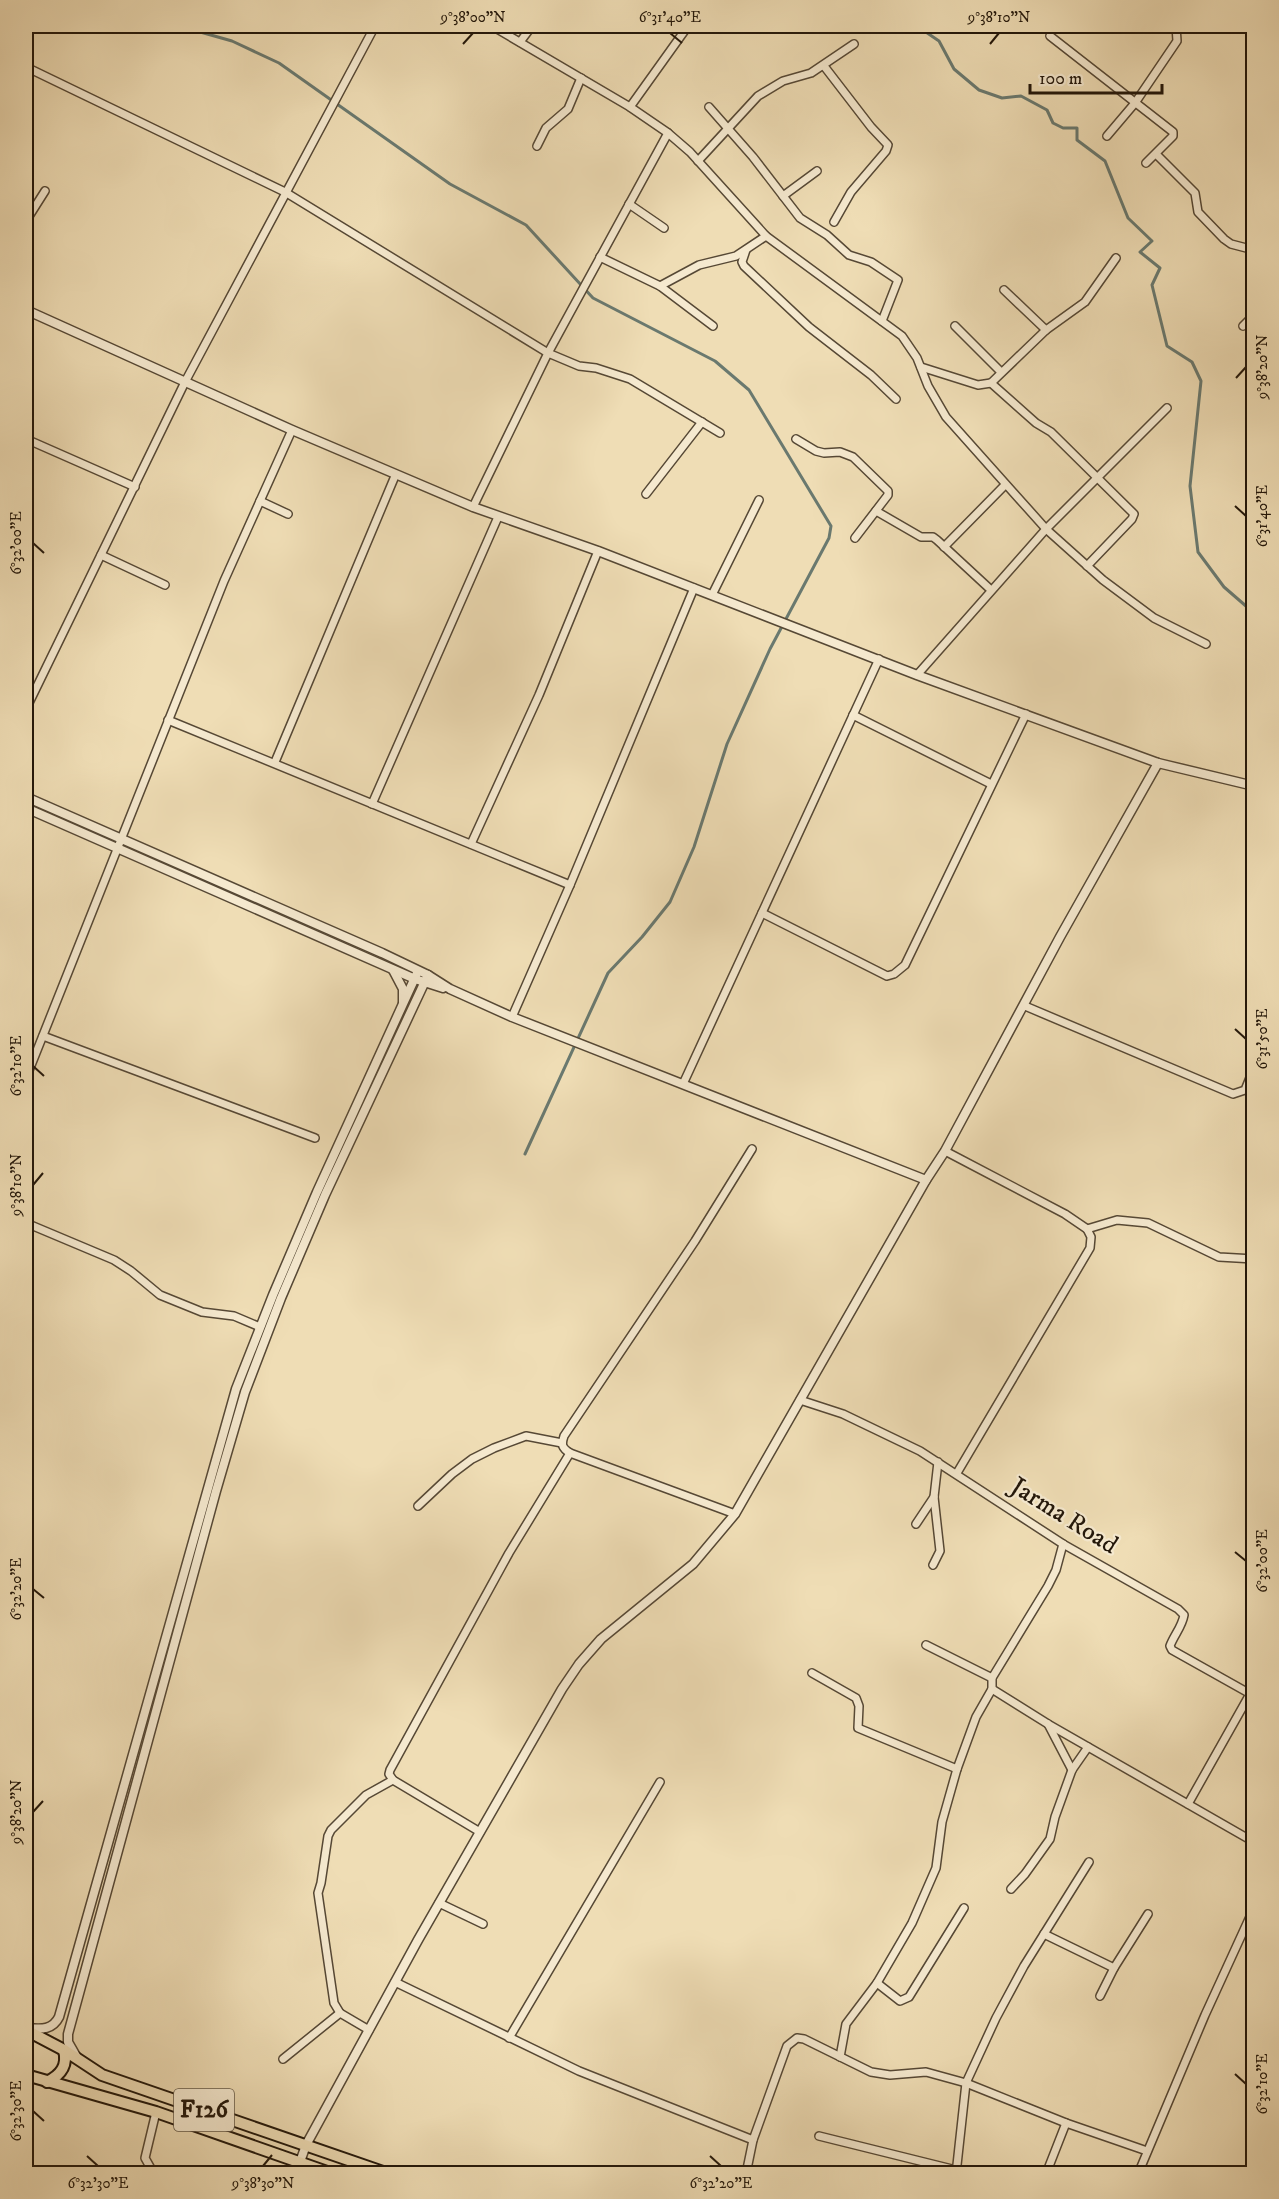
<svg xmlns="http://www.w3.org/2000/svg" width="1279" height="2199" viewBox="0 0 1279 2199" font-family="'IM FELL DW Pica',serif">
<rect width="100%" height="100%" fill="#efddb5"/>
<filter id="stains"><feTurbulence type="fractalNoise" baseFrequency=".00333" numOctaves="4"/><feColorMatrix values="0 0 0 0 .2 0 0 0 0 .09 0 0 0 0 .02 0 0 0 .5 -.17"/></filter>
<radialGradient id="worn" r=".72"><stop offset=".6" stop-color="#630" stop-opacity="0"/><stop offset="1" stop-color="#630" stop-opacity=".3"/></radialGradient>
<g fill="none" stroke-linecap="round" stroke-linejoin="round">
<!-- stream -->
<g stroke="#6a796f" stroke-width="3">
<polyline points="179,26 232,41 279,63 450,184 526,225 593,298 715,361 749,390 831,526 829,538 770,649 727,744 694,847 670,902 642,937 608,973 525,1154"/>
<polyline points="917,26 939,41 954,69 979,90 1002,98 1021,96 1047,110 1053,123 1063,128 1077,128 1077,140 1105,161 1128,218 1152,241 1140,252 1160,268 1152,285 1167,346 1192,362 1201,381 1190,486 1198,552 1224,587 1254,613"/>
</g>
<defs>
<g id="minor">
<polyline points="492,26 630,107 668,133 690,152 766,236 902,336 917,358 928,386 946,417 1046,529 1103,580 1154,618 1206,644"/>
<polyline points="1050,36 1173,132 1173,136 1146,163"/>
<polyline points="520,42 532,26"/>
<polyline points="824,66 871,127 888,145 886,151 851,192 834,222"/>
<polyline points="26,67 285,192 548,353 579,366 596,368 630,379 720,433"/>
<polyline points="630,107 688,26"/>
<polyline points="709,107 753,157 800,218 827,235 849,255 871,262 898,280 882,321"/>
<polyline points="1107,136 1135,103 1177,41 1176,26"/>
<polyline points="537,146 546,128 568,109 581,78"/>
<polyline points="1156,154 1195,193 1198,212 1224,239 1231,244 1254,250"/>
<polyline points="698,161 758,96 783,81 811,73 854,44"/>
<polyline points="783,196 817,171"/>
<polyline points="629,204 664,228"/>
<polyline points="26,221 45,191"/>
<polyline points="746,250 742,262 744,266 809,327 871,375 896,399"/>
<polyline points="600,257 660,286 713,326"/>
<polyline points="660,286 699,265 736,256 766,236"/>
<polyline points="1004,290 1046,330"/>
<polyline points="955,326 1001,372"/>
<polyline points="1243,326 1254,315"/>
<polyline points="921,367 978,385 991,383 1046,330 1085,302 1116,258"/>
<polyline points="991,383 1036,423 1051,432 1134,514 1132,519 1087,566"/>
<polyline points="26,439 135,487"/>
<polyline points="796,439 816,451 824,453 840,452 853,457 888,491 888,495 855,538"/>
<polyline points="646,494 702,422"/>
<polyline points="260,501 288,514"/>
<polyline points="473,507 548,353 668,133"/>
<polyline points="876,511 921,537 933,537 937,540 991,590"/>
<polyline points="944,547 1005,485"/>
<polyline points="101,555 165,585"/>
<polyline points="712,595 759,500"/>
<polyline points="917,675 1046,529 1167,408"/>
<polyline points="26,709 185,382 375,26"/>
<polyline points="853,715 991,784"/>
<polyline points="168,720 570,885"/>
<polyline points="275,762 395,476"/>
<polyline points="372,804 498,517"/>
<polyline points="471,844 539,695 598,551"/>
<polyline points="762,913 887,976 894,974 905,965 1026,714"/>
<polyline points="1025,1006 1233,1094 1245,1090 1254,1068"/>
<polyline points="512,1017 570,885 694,588"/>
<polyline points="43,1036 315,1138"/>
<polyline points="26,1078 224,581 292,430"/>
<polyline points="683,1084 879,659"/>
<polyline points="945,1151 1065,1214 1087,1229 1091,1237 1090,1248 957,1473"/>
<polyline points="26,1223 114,1260 131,1271 160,1295 202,1312 234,1316 260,1327"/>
<polyline points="1087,1229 1117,1220 1148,1223 1219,1257 1254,1259"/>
<path d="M800,1400L843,1414L920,1451L1063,1544L1178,1609L1184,1615C1182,1627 1174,1635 1170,1646L1172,1650L1254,1696"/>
<polyline points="418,1506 452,1474 472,1459 494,1448 526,1436 562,1443"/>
<path d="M735,1514L570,1453C562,1448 561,1445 564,1436L695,1241L752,1149"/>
<polyline points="916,1524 934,1497"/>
<polyline points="933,1565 940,1551 934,1497 938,1462"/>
<polyline points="926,1645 992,1678"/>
<polyline points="812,1673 856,1698 859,1706 858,1728 957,1769"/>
<polyline points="992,1689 1048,1724 1254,1842"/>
<polyline points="1048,1724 1072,1770"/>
<polyline points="1188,1804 1250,1694"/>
<polyline points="480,1832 393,1780 389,1774 390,1770 509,1553 570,1453"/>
<polyline points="1011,1889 1025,1874 1050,1839 1055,1817 1072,1770 1088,1747"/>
<polyline points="439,1903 483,1924"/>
<polyline points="1044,1934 1114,1968"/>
<polyline points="395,1982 579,2071 753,2140"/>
<polyline points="877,1983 900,2001 909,1997 964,1908"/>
<polyline points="1100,1996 1114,1968 1148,1914"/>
<polyline points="369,2030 340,2013 334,2003 318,1893 321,1883 328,1836 331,1830 366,1795 393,1780"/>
<polyline points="509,2038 660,1782"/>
<polyline points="840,2057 846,2024 877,1983 912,1923 936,1868 942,1822 957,1769 976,1717 992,1689 992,1678 1048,1586 1056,1570 1063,1544"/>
<polyline points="283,2059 340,2013"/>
<polyline points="819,2136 956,2170"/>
<polyline points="154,2174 145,2158 156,2112"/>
<polyline points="636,2174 637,2172"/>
<polyline points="746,2174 753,2140 787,2046 797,2038 804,2039 871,2072 890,2075 926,2072 966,2083 1066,2123 1147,2151"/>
<polyline points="956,2174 966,2083 996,2018 1024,1966 1089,1862"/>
<polyline points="1046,2174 1066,2123"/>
<polyline points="1138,2174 1205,2015 1254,1908"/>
</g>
<g id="tertiary">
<polyline points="26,310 292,430 473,507 598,551 917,675 1158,763 1254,786"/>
<polyline points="26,797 382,953 428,975 450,989 512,1017 926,1180"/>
<polyline points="26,808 415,979 443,988"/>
<polyline points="393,970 403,989 403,1002"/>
<path d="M26,2028C40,2029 52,2031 59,2017L236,1389L273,1295L317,1192L418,971"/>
<polyline points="76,2056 68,2042 68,2034 216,1491 245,1392 281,1298 325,1195 428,975"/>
<polyline points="300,2162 306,2145 418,1940 562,1689 579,1664 601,1639 693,1564 735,1514 926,1180 945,1151 1060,937 1158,763"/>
</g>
<g id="primary">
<polyline points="26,2030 64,2050 102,2075 389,2174"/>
<polyline points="26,2075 156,2112 333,2174"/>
<path d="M47,2082C61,2075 68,2066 64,2050"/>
</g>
</defs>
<!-- minor casing -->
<use href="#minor" stroke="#564835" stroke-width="10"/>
<!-- tertiary casing -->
<use href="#tertiary" stroke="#564835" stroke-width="11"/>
<!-- primary casing -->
<use href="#primary" stroke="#23170a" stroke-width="14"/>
<!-- minor -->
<use href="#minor" stroke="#f5e9cf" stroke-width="7"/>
<!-- tertiary -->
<use href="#tertiary" stroke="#f5e9cf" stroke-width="8"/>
<!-- primary -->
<use href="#primary" stroke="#efddb5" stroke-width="10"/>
</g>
<!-- ticks -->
<path fill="none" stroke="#23170a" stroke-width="2" d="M670,33L682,43M463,44L473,33M990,44L999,33M1236,378L1246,367M1235,506L1246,516M33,543L44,553M1235,1029L1246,1039M33,1066L44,1076M33,1185L43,1173M1235,1552L1246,1561M33,1589L44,1598M33,1812L43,1801M1235,2074L1246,2084M33,2111L44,2121M87,2156L98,2166M710,2156L721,2166M263,2166L272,2155"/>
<g text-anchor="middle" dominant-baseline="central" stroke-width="4.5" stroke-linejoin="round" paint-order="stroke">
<!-- shield labels -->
<rect fill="#f5e9cf" stroke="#625645" stroke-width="1.5" x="174" y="2089" width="60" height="42" rx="4.5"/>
<g font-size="24" font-weight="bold" fill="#23170a">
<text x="204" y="2110">F126</text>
</g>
<!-- street labels -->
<g font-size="26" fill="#23170a" stroke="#f5e9cf">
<text transform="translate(1064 1516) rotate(32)">Jarma Road</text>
</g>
</g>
<!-- margin -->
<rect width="1279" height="2199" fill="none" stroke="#efddb5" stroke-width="66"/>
<!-- scale -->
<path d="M1030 84v9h132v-9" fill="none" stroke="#23170a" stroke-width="3"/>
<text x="1039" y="84" font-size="18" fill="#23170a" stroke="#f5e9cf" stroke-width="4.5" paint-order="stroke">100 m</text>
<rect x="33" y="33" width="1213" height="2133" fill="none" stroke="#23170a" stroke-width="2"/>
<g font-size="15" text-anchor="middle" fill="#23170a">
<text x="473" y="22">9°38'00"N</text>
<text x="670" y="22">6°31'40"E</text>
<text x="999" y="22">9°38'10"N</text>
<text transform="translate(1262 367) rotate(-90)" y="5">9°38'20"N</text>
<text transform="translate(1262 516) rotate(-90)" y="5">6°31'40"E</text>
<text transform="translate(16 543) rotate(-90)" y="5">6°32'00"E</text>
<text transform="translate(1262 1039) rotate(-90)" y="5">6°31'50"E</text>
<text transform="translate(16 1066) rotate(-90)" y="5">6°32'10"E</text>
<text transform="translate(16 1185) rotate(-90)" y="5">9°38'10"N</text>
<text transform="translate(1262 1561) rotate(-90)" y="5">6°32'00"E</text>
<text transform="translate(16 1589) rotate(-90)" y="5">6°32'20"E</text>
<text transform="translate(16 1812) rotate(-90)" y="5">9°38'20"N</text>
<text transform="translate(1262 2084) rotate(-90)" y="5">6°32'10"E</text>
<text transform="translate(16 2111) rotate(-90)" y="5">6°32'30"E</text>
<text x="98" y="2188">6°32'30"E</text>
<text x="263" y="2188">9°38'30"N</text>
<text x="721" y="2188">6°32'20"E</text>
</g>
<rect width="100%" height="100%" filter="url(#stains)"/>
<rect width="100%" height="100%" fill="url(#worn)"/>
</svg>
